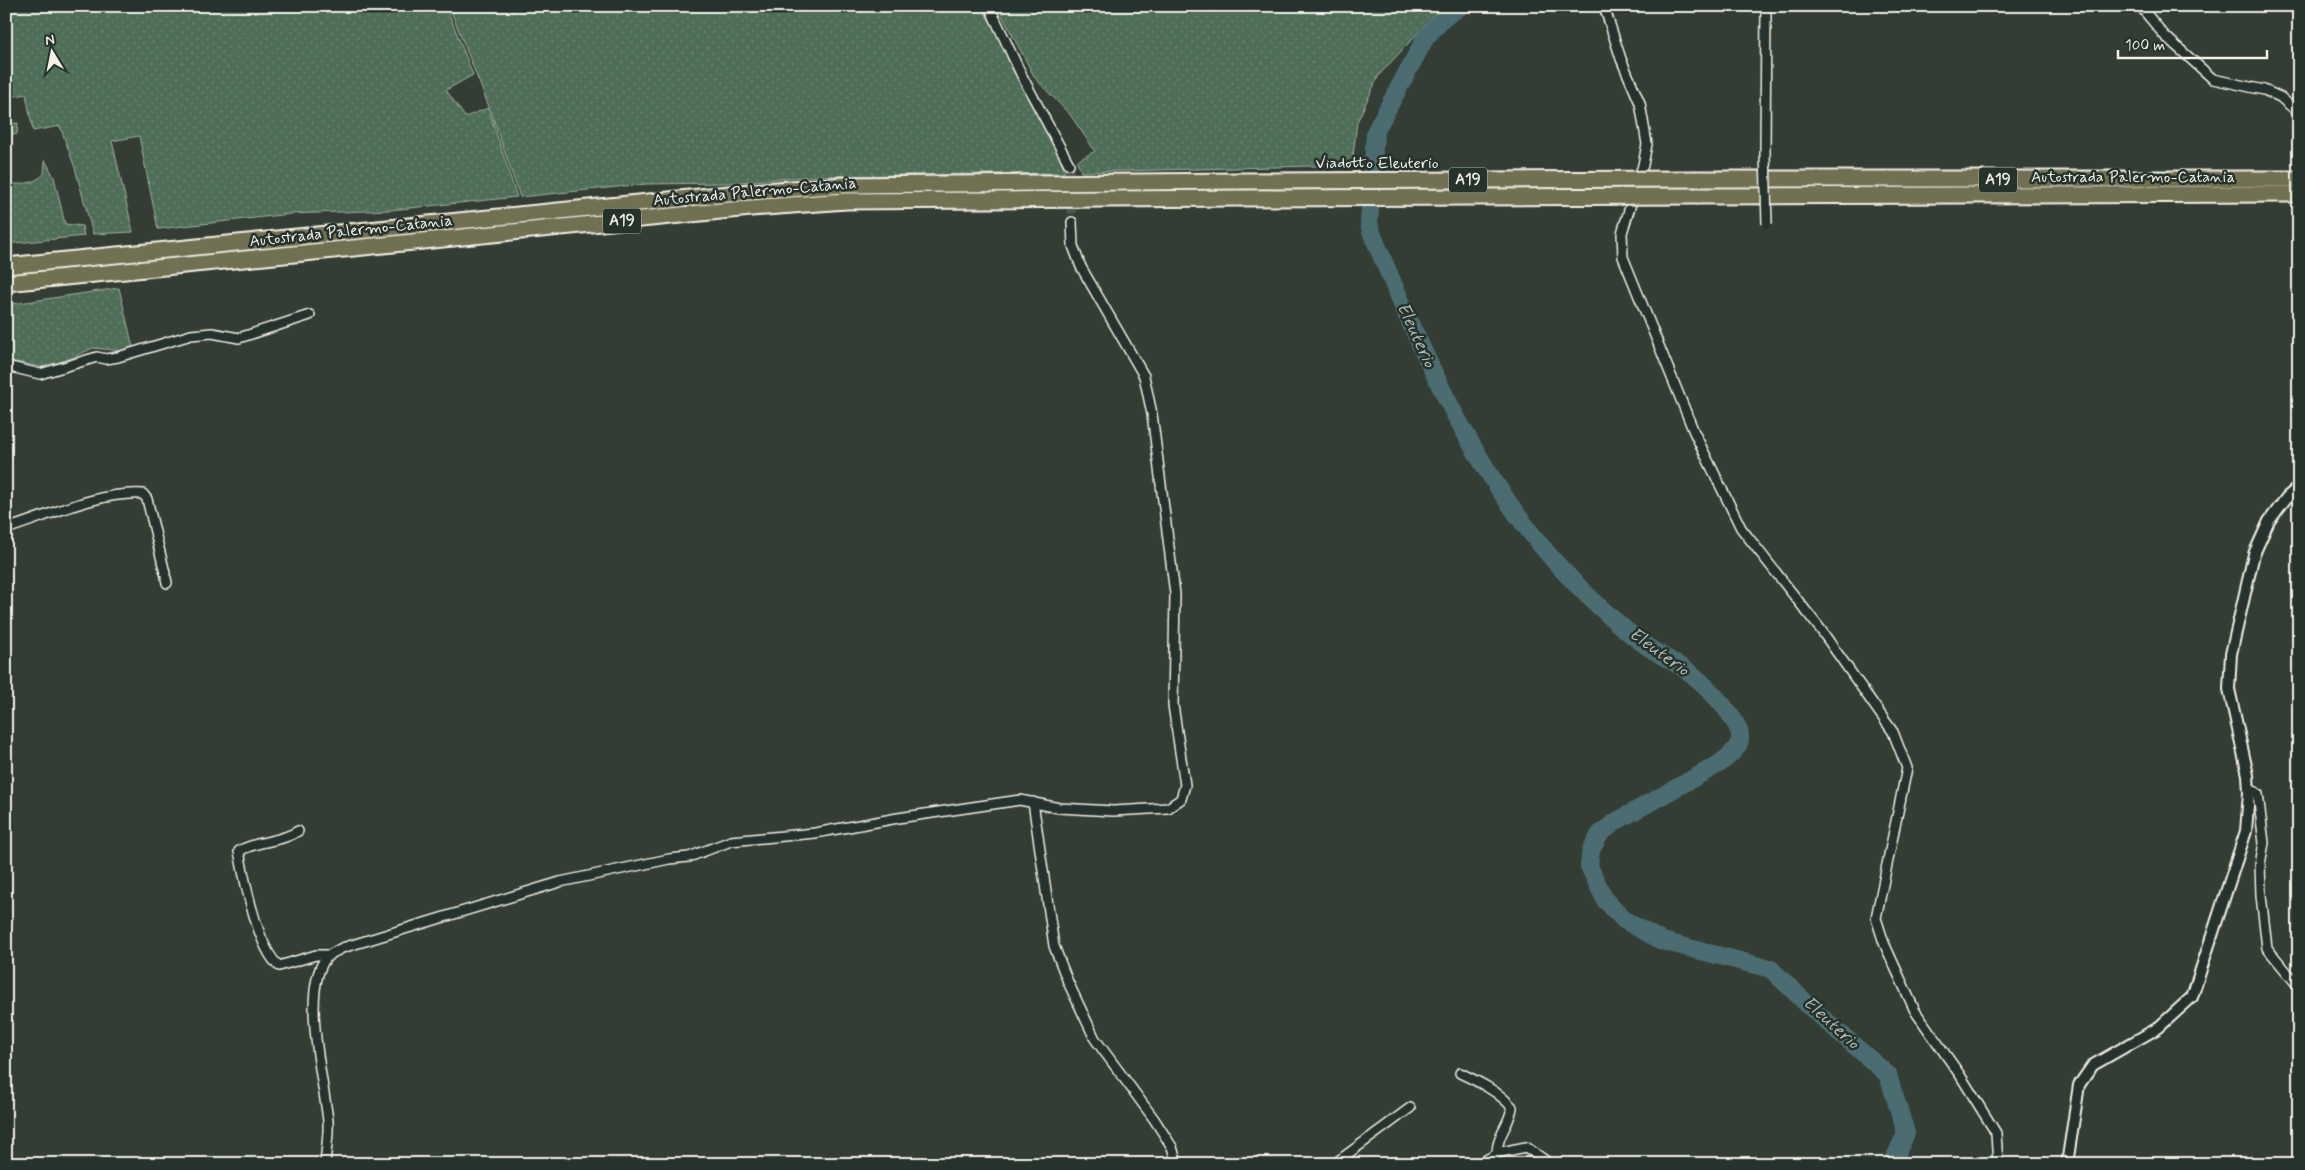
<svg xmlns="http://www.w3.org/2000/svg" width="2305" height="1170" viewBox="0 0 2305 1170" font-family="Mynerve,sans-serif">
<defs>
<pattern id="grass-dots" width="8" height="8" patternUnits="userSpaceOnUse" patternTransform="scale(1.25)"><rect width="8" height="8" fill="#4f6e58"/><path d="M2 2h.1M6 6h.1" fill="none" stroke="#698370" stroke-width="1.8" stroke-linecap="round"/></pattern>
</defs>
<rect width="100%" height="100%" fill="#333d34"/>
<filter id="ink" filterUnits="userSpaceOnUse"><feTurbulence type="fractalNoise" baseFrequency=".02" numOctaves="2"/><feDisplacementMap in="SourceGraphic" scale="10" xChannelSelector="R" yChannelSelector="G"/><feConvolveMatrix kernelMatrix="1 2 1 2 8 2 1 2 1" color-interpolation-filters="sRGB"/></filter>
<g filter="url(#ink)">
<!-- grass -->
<g fill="url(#grass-dots)" stroke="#a2b0a0">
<polygon points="6,6 446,6 473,75 446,90 465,117 488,108 517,197 390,210 290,214 158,229 139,136 112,141 133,232 93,234 75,168 60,126 33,131 26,94 6,98"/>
<path d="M449,6H982C988,19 994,29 1001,40C1006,49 1007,61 1012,69C1032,98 1057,138 1065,173L816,176L726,183L646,184L520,197L491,112Z"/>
<polygon points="997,6 1443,6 1379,75 1357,122 1352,165 1081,172 1077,161 1095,151 1071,116 1035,78"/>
<polygon points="18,123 17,134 6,136 6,124"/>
<path d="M45,160L54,177L65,224L82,226L84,236L6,244V182C17,187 36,183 44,174Z"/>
<polygon points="119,288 134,352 93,348 67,360 41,367 6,360 6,305"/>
</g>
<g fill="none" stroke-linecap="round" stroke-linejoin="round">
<!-- river -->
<path stroke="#4c6d72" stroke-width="18" d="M1461,6L1445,17L1426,37L1375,132L1369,224L1371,231C1422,353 1480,489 1576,584C1596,604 1618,625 1641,642C1655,653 1671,660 1686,670C1700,679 1743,721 1740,739C1739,750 1726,758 1719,764L1615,822L1600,834L1591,850L1589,866L1605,900L1624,920L1662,941L1771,969L1809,1006L1888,1075L1906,1133L1892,1164"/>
<!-- minor-tunnel -->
<polyline stroke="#50584f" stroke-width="9" stroke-dasharray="9 4.5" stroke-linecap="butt" points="1069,164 1072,222"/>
<defs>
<g id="minor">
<polyline points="989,6 1022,76 1069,164"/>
<polyline points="1604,6 1621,59 1640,103 1647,144 1643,165 1622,233 1623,257 1694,432 1741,528 1821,630 1893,732 1907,768 1876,918 1884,943 1915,1011 1960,1075 1996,1133 1998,1164"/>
<polyline points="2140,6 2164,35 2213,79 2264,90 2280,97 2299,113"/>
<polyline points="1765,153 1766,6"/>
<polyline points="6,366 40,374 97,357 106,359 118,357 191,335 212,333 239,338 310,315"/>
<path d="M6,529C48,516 100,491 143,494L147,499L165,573"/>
<polyline points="166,578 167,583"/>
<polyline points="2249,787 2258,794 2264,843 2260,864 2261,895 2267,948 2299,987"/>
<polyline points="1033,802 1054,946 1068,982 1095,1039 1154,1119 1172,1147 1177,1164"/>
<path d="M298,831C280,843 257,840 239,851C244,878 258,949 279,966L316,955H330"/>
<path d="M1460,1073C1479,1082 1498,1091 1512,1107C1510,1125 1497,1133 1497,1154"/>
<path d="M325,1164C326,1150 329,1135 328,1121C324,1081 300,992 326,958C329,954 337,951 342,948L560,882L669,859L689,857L731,841L815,833L898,818L1020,800L1059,808L1113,811L1168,808L1181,799L1185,785L1173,705L1175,594L1152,414L1144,376L1081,267L1073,246L1072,222"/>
<polyline points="1334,1164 1410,1108"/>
<polyline points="1478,1164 1501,1152 1526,1147 1550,1164"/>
</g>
<polyline id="tertiary" points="2067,1164 2079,1085 2093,1065 2158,1028 2192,997 2246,831 2249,793 2248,775 2229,689 2231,654 2254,554 2269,521 2287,497 2299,487"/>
<g id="motorway">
<polyline points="1697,179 2299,179"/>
<polyline points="1697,196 2299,194"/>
<polyline points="6,266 749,192 844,185 1238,181"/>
<polyline points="6,283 751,208 846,201 1239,198"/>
</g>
</defs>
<!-- minor casing -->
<use href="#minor" stroke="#f4f1e8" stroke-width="12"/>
<!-- tertiary casing -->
<use href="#tertiary" stroke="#f4f1e8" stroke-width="14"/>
<!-- motorway casing -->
<use href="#motorway" stroke="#f4f1e8" stroke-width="19"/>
<!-- minor -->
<use href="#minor" stroke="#26332d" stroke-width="9"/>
<!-- tertiary -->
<use href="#tertiary" stroke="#26332d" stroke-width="10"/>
<!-- motorway -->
<use href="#motorway" stroke="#726f52" stroke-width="15"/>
<defs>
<polyline id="minor-bridge" points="1765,153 1767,224"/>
<g id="motorway-bridge">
<polyline points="1238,181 1697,179"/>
<polyline points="1239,198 1697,196"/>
</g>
</defs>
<!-- minor-bridge casing -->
<use href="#minor-bridge" stroke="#f4f1e8" stroke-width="12" stroke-linecap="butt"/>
<!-- motorway-bridge casing -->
<use href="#motorway-bridge" stroke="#f4f1e8" stroke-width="19" stroke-linecap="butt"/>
<!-- minor-bridge -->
<use href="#minor-bridge" stroke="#26332d" stroke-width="9"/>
<!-- motorway-bridge -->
<use href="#motorway-bridge" stroke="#726f52" stroke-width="15"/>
</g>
</g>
<g text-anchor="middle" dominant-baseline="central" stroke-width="5" stroke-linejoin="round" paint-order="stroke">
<!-- shield labels -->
<g fill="#26332d" stroke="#b6b8b0" stroke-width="1">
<rect x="1449" y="167.5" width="38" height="25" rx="4"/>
<rect x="1979" y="167.5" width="38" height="25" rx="4"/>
<rect x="603" y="208.5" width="38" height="25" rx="4"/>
</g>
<g font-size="15" font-weight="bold" fill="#f4f1e8">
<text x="1468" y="180">A19</text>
<text x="1998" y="180">A19</text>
<text x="622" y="221">A19</text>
</g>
<!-- street labels -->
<g font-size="16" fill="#f4f1e8" stroke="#26332d">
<text x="1377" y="163">Viadotto Eleuterio</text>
<text x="2133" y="177">Autostrada Palermo-Catania</text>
<text transform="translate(755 192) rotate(-5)">Autostrada Palermo-Catania</text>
<text transform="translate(351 231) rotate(-6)">Autostrada Palermo-Catania</text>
</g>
<!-- water labels -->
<g font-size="18" font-style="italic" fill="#b1bcb9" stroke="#26332d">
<text transform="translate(1416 335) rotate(65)">Eleuterio</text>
<text transform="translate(1659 652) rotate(36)">Eleuterio</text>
<text transform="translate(1831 1023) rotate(42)">Eleuterio</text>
</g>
</g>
<!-- margin -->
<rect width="2305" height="1170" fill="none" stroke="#26332d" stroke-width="25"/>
<rect x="12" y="12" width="2280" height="1145" fill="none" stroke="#f4f1e8" stroke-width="2" filter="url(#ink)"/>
<!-- north arrow -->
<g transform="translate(52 52) rotate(350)" stroke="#26332d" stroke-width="4" paint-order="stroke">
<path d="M0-4L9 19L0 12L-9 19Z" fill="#f4f1e8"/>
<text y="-8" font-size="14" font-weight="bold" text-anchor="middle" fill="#f4f1e8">N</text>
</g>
<!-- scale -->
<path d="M2118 50v8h149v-8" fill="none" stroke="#f4f1e8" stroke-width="2.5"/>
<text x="2125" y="50" font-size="15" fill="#f4f1e8" stroke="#26332d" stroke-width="4" paint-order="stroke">100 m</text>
</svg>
